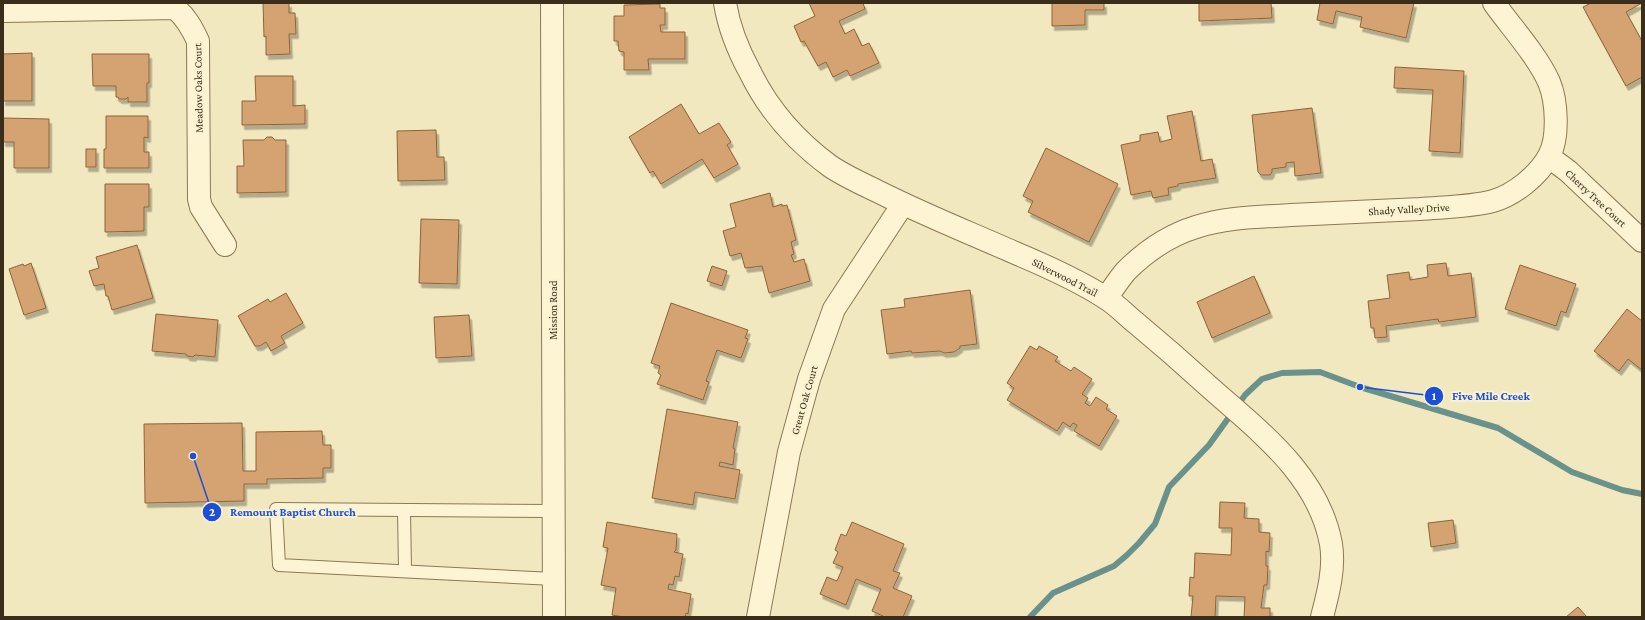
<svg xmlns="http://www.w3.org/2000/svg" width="1645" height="620" viewBox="0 0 1645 620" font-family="'Crimson Pro',serif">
<defs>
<filter id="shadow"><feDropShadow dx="2.5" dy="4.5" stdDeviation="0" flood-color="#0004"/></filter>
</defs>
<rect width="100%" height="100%" fill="#f2e8bf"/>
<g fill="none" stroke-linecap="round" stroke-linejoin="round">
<!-- stream -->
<polyline stroke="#69928c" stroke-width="6" points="1030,617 1053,593 1114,566 1127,555 1139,543 1155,524 1169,487 1209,445 1245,395 1262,379 1282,373 1320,372 1360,387 1498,428 1572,472 1622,490 1642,494"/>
</g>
<!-- building -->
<g fill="#d4a371" stroke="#8e6339" filter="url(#shadow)">
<polygon points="263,3 289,3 289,13 295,13 296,34 289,34 290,54 266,55 266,36 264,37"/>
<polygon points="809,3 863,3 865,9 839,21 845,34 854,29 862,46 869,43 879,63 850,76 847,70 833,77 826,62 818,66 804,41 801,42 794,26 815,16"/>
<polygon points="1052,3 1104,3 1104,10 1085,10 1085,25 1052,26"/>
<polygon points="1199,3 1271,3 1272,18 1199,21"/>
<polygon points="1320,3 1414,3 1406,38 1360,27 1362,17 1336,11 1333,24 1317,20"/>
<polygon points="1591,3 1642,3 1626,12 1642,41 1642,77 1626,86 1583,7"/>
<polygon points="660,4 660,8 665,8 665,25 660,25 661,32 685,32 685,59 648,59 649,70 624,70 624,52 619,51 618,41 614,41 614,16 624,16 624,5"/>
<polygon points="32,53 32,101 3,101 3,54"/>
<polygon points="92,54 149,54 149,83 147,83 147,102 128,102 128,97 126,99 119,99 118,97 116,97 116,86 93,86"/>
<polygon points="1395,67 1464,71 1460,153 1429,151 1433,90 1394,88"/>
<polygon points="255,76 293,76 293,106 305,105 305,124 242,125 242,101 256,101"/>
<polygon points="681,104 699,134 719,123 731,142 727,145 738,164 714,178 702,159 661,184 653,171 650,173 629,137"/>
<polygon points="1312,108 1321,173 1295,176 1294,162 1286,163 1286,167 1272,169 1272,172 1270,175 1261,175 1258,172 1252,115"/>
<polygon points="1192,111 1201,161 1212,159 1216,178 1178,184 1178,186 1168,188 1169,195 1153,198 1151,191 1131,195 1121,145 1140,141 1140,135 1158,132 1160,142 1172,139 1167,116"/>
<polygon points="106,116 148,116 148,138 144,137 144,152 149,152 149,168 104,168 104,149 106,149"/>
<polygon points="3,118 49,119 49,168 14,168 14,142 3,142"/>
<polygon points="436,130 437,157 444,157 445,180 398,181 397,131"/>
<polygon points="267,137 272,137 275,140 286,140 286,192 237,193 237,166 244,166 243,140 264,140"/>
<polygon points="1046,148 1118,184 1089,242 1028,212 1033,201 1023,196"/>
<rect x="86" y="149" width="10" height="18"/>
<polygon points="105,184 149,184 149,207 144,207 144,231 105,232"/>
<polygon points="770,193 773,207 782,204 782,206 787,205 796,240 791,242 794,254 791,255 794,262 804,259 810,281 769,293 762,266 745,268 741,253 730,256 723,231 736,227 730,204"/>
<polygon points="421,219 459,220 457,284 419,283"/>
<polygon points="137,245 153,298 112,310 108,296 106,296 104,284 94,286 89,271 99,268 96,257"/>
<polygon points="31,263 46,308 24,315 9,269 23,264 24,266"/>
<polygon points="1446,263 1448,276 1471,273 1476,317 1439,322 1438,319 1386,326 1387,337 1375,338 1374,328 1371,328 1368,301 1390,298 1387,275 1409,272 1410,280 1428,277 1427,265"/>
<polygon points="1520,265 1576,284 1566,313 1561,311 1556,326 1505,309"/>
<polygon points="712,266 727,271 722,286 707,281"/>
<polygon points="1254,276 1270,313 1212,338 1197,302"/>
<polygon points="970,290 977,344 960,346 960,348 954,352 944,353 940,351 912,353 911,351 887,354 881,310 905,307 904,299"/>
<polygon points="286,293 303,323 281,336 285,343 271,351 266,342 260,346 255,346 238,316 268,299 270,302"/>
<polygon points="671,303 748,330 745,338 748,339 741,358 717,350 706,381 709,382 703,400 657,384 661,375 658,373 660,366 651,363"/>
<polygon points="1627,309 1642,321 1642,370 1628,359 1619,371 1594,351"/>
<polygon points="156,314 218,320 215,357 195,355 193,357 187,356 186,354 152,351"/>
<polygon points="469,315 472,356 436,358 434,317"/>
<polygon points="1030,346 1037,350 1039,346 1058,357 1055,361 1071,371 1074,367 1092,379 1082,394 1088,398 1085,403 1090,406 1096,397 1108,405 1106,409 1117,416 1099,446 1074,431 1077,425 1073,423 1070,427 1063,422 1057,431 1007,400 1014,388 1007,383"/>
<polygon points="667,409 738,422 733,448 735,449 733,465 720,462 719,466 740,470 735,499 695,492 693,505 652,498"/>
<polygon points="242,423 243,471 256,471 256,432 322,431 323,445 331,445 331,468 323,468 323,478 267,479 267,484 244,484 244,501 145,503 144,424"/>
<polygon points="1220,502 1245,503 1244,518 1259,519 1259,532 1270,533 1269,552 1266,551 1266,566 1268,566 1267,585 1264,585 1261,608 1270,608 1270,617 1244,617 1245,597 1216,596 1215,617 1191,617 1193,596 1189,596 1190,577 1194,578 1195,553 1231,555 1232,528 1219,528"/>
<polygon points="1453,520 1456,543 1431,547 1428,523"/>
<polygon points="607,522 677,534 676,550 674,552 683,554 679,577 675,576 673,585 669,584 668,589 691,594 688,614 686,613 685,617 624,617 612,615 616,588 601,585 608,548 603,547"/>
<polygon points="852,522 904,544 893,571 900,573 893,588 912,596 903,617 885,617 872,611 881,589 856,579 846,605 820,594 827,577 837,581 843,567 833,563 838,552 835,550 841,534 846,536"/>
<polygon points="1578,607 1587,617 1566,617"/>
</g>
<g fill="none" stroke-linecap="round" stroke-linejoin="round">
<defs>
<g id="service">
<polyline points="404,510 405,570"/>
<polyline points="553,511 276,509 279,565 554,579"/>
</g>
<g id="minor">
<path d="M725,3C729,28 738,50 750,72C768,109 796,141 830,166C846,177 865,185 883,194C925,215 970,233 1013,252C1044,265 1076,279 1104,297C1116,304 1126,315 1136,323C1160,343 1183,363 1206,384C1256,429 1318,473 1331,544C1335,568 1328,594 1322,617"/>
<path d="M3,11L175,8C186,17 192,28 198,41L199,199L201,207L225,245"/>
<polyline points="1549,157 1568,171 1642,241"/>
<path d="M1106,298C1113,289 1119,279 1126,271C1145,252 1170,235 1196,227C1226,217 1259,217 1291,215C1334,213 1377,211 1420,209C1443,207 1471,207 1493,201C1514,195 1538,176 1549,156C1559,138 1557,101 1549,82C1537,55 1511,27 1494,3"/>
<polyline points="758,617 789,452 809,379 834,309 903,204"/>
</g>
<polyline id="tertiary" points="552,3 554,617"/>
</defs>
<!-- service casing -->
<use href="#service" stroke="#8c7855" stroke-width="14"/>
<!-- minor casing -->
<use href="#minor" stroke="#8c7855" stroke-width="24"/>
<!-- tertiary casing -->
<use href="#tertiary" stroke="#8c7855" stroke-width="24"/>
<!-- service -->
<use href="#service" stroke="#fcf4d3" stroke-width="12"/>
<!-- minor -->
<use href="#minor" stroke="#fcf4d3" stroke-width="22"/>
<!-- tertiary -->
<use href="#tertiary" stroke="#fcf4d3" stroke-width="22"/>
</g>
<g text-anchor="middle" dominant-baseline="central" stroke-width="4" stroke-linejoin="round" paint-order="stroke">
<!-- street labels -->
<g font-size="11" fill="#3a2d1b" stroke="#f9f1cf">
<text transform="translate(198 88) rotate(-91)">Meadow Oaks Court</text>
<text transform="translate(1596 198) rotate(43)">Cherry Tree Court</text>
<text transform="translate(1409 209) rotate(-3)">Shady Valley Drive</text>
<text transform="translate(1065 277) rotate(27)">Silverwood Trail</text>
<text transform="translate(553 310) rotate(-90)">Mission Road</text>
<text transform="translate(804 400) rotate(-74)">Great Oak Court</text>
</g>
</g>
<!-- callouts -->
<path fill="none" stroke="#1d4ed8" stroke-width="1.5" d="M1360 387L1434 396M193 456L212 512"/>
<g fill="#1d4ed8" stroke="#f9f1cf" stroke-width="1.5">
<circle cx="1360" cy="387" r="4"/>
<circle cx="193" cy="456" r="4"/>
<circle cx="1434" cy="396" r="10"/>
<circle cx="212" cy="512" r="10"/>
</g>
<g font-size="12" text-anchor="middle" font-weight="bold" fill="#fff">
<text x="1434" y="400">1</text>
<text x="212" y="516">2</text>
</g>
<g font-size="12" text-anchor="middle" font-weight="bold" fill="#1d4ed8" stroke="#f9f1cf" stroke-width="4" stroke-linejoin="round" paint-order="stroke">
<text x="1491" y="400">Five Mile Creek</text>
<text x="293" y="516">Remount Baptist Church</text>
</g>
<!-- border -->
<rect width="1645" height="620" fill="none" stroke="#3a2d1b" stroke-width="8"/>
</svg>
